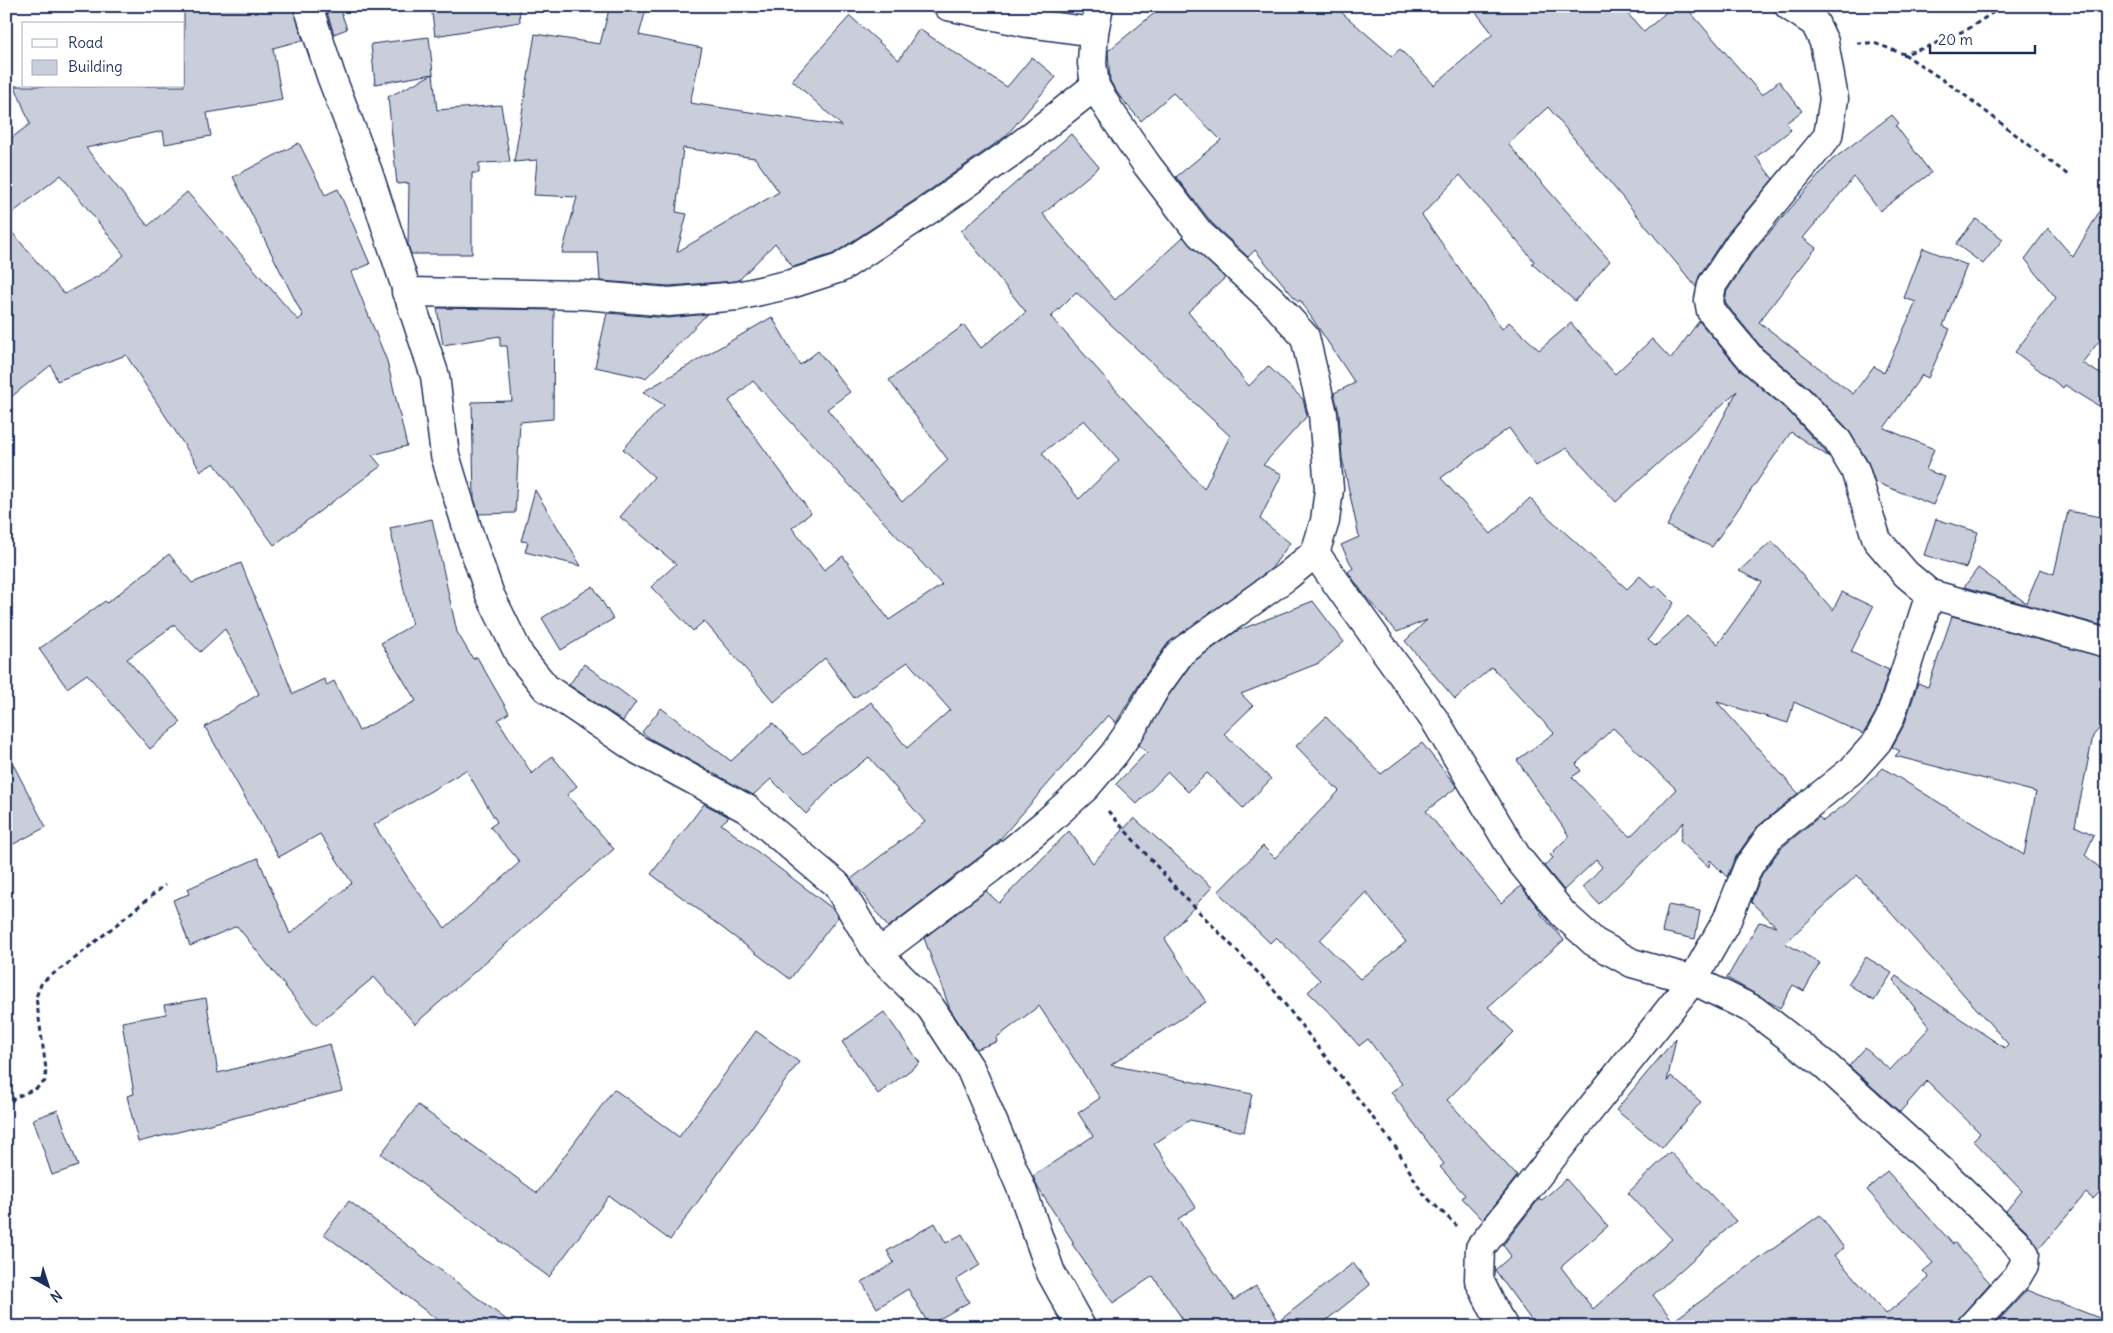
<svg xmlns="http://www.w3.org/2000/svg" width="2113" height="1333" viewBox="0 0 2113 1333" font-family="Delius,sans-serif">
<rect width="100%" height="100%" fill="#fff"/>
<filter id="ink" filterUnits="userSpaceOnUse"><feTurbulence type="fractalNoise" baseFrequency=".02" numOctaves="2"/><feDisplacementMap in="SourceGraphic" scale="10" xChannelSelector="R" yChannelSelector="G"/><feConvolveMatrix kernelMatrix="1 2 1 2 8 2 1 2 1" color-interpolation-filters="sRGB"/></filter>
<g filter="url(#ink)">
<!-- building -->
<g fill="#caceda" stroke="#1b2f5e" fill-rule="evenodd">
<polygon points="184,6 293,6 303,40 273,48 282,100 207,113 211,136 165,144 163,131 86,148 148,226 187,192 298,320 303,316 233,177 299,143 325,195 338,189 370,264 351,272 387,361 407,446 372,455 381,466 274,545 214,463 201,471 126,355 57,381 51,365 6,401 6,225 64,294 100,275 124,255 61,175 6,218 6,142 30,124 15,86 184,86"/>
<polygon points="325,6 339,6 347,29 334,34"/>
<polygon points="431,6 519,6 520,22 435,36"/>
<path d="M610,6H647L639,35L702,48L690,103L842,126L792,80L850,16L899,60L919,29L1007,87L1032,57L1056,77L1006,136L927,192L833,254L793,267L775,243L740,279L736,281L669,286L600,281L598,253H562L577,197L534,195L537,160L514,162L535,34L600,44ZM683,148L755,158L779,192L677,252L687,214L676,212Z"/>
<path d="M1163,6H1334L1392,56L1400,49L1434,85L1493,34L1471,6H1621L1644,32L1673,6H1685L1762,95L1779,81L1802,111L1786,123L1791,130L1756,157L1773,179L1726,235L1699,276L1696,287L1548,107L1508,144L1610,261L1575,301L1532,264L1534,261L1460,175L1422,215L1502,329L1509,322L1539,350L1571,323L1615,374L1652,339L1671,359L1699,321L1740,370L1788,411L1824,450L1829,457L1791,432L1712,547L1667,526L1737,391L1616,502L1567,448L1536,466L1509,428L1441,478L1491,534L1530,498L1548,517L1627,589L1640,576L1653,588L1656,585L1674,603L1648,640L1655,646L1688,616L1718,644L1762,582L1739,571L1772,541L1833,610L1842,592L1873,607L1851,652L1889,670L1876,712L1863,734L1794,702L1788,723L1717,702L1798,793L1756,828L1735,858L1727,877L1710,860L1709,867L1680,841L1684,822L1599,904L1583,887L1602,867L1596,860L1564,890L1544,866L1553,858L1550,855L1569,836L1517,760L1554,733L1492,667L1455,699L1405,641L1427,620L1397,632L1365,596L1348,572L1353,568L1341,545L1359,537L1342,458L1339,413L1334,393L1355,383L1300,300L1298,302L1255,250L1248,257L1212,223L1176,177L1221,140L1173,93L1141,121L1120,97L1110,81L1108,51ZM1613,728L1676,789L1630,837L1572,777L1581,771L1576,764Z"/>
<polygon points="429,37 437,110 501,105 510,162 479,163 479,173 472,173 472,254 411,254 408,245 409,183 397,184 388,97 433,74 375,84 371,44"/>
<polygon points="1892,115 1899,123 1896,126 1931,173 1880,211 1854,177 1803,238 1816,248 1759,322 1853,394 1874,366 1884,373 1916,302 1904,298 1923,248 1967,265 1943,326 1950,329 1928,378 1922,375 1884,428 1934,449 1926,470 1945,477 1933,505 1875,482 1868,462 1848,429 1810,389 1763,349 1726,304 1725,300 1727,291 1752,253 1832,160"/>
<path d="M1071,134L1099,167L1043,214L1115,300L1183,237L1225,278L1188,312L1249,386L1268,366L1303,399L1307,416L1263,465L1282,474L1260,519L1290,543L1271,569L1168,643L1143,678L1116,723L1108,715L994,846L888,927L851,879L925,822L869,757L837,782L806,814L771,779L753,795L651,739L642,732L661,708L731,761L773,723L803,755L871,702L907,748L950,710L908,662L854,698L825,658L774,702L704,621L693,631L651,587L676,564L620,517L654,477L623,449L664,405L643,392L772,317L800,365L818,351L850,392L827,409L902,502L948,460L889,380L964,325L981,348L1026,312L961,231ZM1076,292L1230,436L1204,489L1051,317ZM753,381L931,573L942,585L889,620L843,556L824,570L792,528L811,513L729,401ZM1084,420L1119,460L1079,499L1042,453Z"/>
<polygon points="2107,198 2107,331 2082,363 2107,378 2107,411 2065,385 2063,388 2015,352 2056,298 2025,259 2048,228 2073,257"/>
<polygon points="1976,219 2003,239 1983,264 1956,244"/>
<polygon points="437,308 554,310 553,419 520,422 515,513 479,514 474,498 472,402 512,401 507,346 500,346 500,336 443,345"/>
<polygon points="607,313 668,318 707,314 646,378 595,367"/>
<polygon points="535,490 581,566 525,552 528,542 521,541"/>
<polygon points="2068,511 2107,518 2107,627 1964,587 1978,568 2026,603 2040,569 2054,574"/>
<path d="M432,519L457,632L473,659L477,657L509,713L498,720L532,774L552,756L577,786L567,795L614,849L415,1024L374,977L316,1025L237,926L190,946L173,900L189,894L187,889L258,858L290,934L352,883L320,834L279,857L205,727L259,694L225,629L200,652L174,625L127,659L181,722L150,749L87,674L67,688L39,649L105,601L107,603L169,554L192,583L241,563L293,694L324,679L327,685L334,681L359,731L416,701L381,643L412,625L390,528ZM466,770L497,822L490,827L520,862L445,928L408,878L374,825Z"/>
<polygon points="1936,519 1978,532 1966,568 1924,555"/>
<polygon points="593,586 613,619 561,650 542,618"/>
<polygon points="1313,601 1344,642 1319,663 1241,694 1253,706 1224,734 1271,779 1243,808 1207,773 1188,792 1168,772 1137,804 1116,784 1147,752 1139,745 1169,695 1192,663 1237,631"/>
<polygon points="1952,616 2107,658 2107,719 2093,736 2075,826 2094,835 2085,855 2107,874 2107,1185 2093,1199 2086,1193 2039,1249 2026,1230 2006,1211 2022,1191 1973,1140 1980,1133 1927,1081 1900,1112 1849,1066 1865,1048 1890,1070 1930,1027 1893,980 1896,976 2005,1048 2008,1044 1857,875 1785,943 1820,963 1804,991 1793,985 1780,1008 1727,978 1759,922 1776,926 1751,902 1762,874 1781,848 1819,817 1823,821 1847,803 1883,768 2024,855 2036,792 1895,756 1900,751 1892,747 1905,723 1918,683 1928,687"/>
<polygon points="584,664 636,702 623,721 569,685"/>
<path d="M1326,717L1381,774L1422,743L1457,787L1426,811L1501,903L1521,886L1541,912L1540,913L1564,940L1488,1007L1514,1032L1447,1100L1517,1176L1483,1220L1462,1198L1465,1195L1440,1167L1444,1164L1391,1092L1402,1084L1368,1039L1359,1046L1338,1021L1308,992L1320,980L1276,937L1270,943L1218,892L1263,846L1275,858L1339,791L1296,746ZM1366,892L1406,942L1360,979L1320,940Z"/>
<polygon points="6,751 46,827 6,848"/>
<polygon points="704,804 729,817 721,824 833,909 838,917 790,979 651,874"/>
<polygon points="1134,818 1212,887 1165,939 1206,1002 1111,1065 1252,1094 1244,1132 1190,1120 1154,1144 1196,1207 1178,1219 1234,1300 1256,1286 1279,1321 1353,1263 1370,1285 1318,1327 1188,1327 1153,1276 1113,1303 1072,1244 1074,1243 1038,1188 1033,1176 1093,1136 1078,1113 1100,1098 1039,1006 996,1038 997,1042 976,1049 950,1009 924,938 986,891 999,903 1069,831 1093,863"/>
<polygon points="1668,905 1700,911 1695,939 1662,932"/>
<polygon points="1866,957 1892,973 1874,1001 1848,984"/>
<polygon points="206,998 218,1073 330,1044 342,1091 138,1142 127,1096 134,1094 122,1022 166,1014 164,1005"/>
<polygon points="884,1012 920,1063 878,1094 842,1042"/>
<polygon points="756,1031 799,1062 670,1240 609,1196 549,1277 381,1154 418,1105 537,1193 614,1089 679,1137"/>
<polygon points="1676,1038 1667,1082 1671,1076 1701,1102 1662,1148 1616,1110"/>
<polygon points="58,1110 78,1166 52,1175 33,1119"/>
<polygon points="1670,1152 1736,1221 1653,1295 1673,1321 1820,1215 1844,1248 1834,1255 1886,1314 1929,1278 1923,1271 1933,1263 1867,1190 1887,1171 1953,1244 1955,1243 1990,1283 1951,1327 1536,1327 1495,1270 1511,1256 1503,1245 1539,1199 1541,1201 1566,1179 1608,1226 1561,1267 1593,1309 1672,1239 1628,1193"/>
<polygon points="349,1201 516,1327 447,1327 324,1234"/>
<polygon points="935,1223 946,1243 962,1234 980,1265 956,1280 969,1302 929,1325 908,1289 877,1308 862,1282 894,1263 887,1251"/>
<polygon points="2027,1290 2107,1321 2107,1327 2003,1327 1999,1320"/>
</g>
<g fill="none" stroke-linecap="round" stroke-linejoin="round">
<defs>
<g id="street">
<polyline points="308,6 331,76 368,172 435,376 445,455 469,534 490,595 520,656 546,688 638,750 747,809 837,885 878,954 931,1008 971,1070 1022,1190 1051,1273 1081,1327"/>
<polyline points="948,6 1028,23 1094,32"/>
<polyline points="1789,6 1815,23 1824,42 1834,99 1828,136 1739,244 1712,285 1709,300 1711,311 1752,360 1799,400 1837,440 1855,470 1877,540 1906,574 1930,594 2107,643"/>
<polyline points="406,292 584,295 669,302 738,296 791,284 840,268 936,205 1010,153 1095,86"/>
<polyline points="1315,553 1436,722 1517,857 1563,914 1594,942 1632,963 1693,980 1754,1010 1825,1065 1947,1176 2014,1240 2025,1254 2024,1265 2017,1277 1971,1327"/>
<polyline points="878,954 991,868 1047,822 1086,787 1114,754 1136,722 1156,687 1181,652 1286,577 1315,553 1325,521 1329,489 1323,414 1305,337 1273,301 1200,234 1147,165 1109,110 1095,86 1092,63 1094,32 1099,6"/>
<polyline points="1504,1327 1497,1316 1479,1280 1480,1248 1693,980 1727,920 1748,867 1769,837 1852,770 1877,742 1890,718 1930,594"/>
</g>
</defs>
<!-- street casing -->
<use href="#street" stroke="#1b2f5e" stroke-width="31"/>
<!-- path -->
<g stroke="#1b2f5e" stroke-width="3" stroke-dasharray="5 4" stroke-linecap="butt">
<polyline points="1857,43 1874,43 1904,54 1927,47 1968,29 2003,6"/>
<polyline points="1904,54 1958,90 2068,175"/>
<polyline points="1108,811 1176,888 1270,985 1397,1149 1423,1194 1457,1226"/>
<polyline points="6,1109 14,1098 37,1088 45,1081 46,1069 36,997 42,982 74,959 165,885"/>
</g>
<!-- street -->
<use href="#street" stroke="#fff" stroke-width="28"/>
</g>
</g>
<!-- margin -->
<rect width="2113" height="1333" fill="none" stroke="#fff" stroke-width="25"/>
<rect x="12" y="12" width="2088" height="1308" fill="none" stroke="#1b2f5e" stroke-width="2" filter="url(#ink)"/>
<!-- legend -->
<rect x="22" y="22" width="162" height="65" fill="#ffffff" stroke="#a4acbf"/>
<rect x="32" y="39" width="25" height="8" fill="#ffffff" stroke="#a4acbf"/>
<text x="68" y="48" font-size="15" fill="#1b2f5e">Road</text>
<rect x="32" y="60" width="25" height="15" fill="#caceda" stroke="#a4acbf"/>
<text x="68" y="72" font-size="15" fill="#1b2f5e">Building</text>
<!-- north arrow -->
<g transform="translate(48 1286) rotate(141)" stroke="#ffffff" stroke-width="4" paint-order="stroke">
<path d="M0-4L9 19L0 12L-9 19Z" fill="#1b2f5e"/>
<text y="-8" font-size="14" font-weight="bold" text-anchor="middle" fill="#1b2f5e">N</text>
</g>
<!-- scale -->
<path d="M1930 45v8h105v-8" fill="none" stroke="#1b2f5e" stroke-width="2.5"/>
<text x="1938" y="45" font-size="15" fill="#1b2f5e" stroke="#ffffff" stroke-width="4" paint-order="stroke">20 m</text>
</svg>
